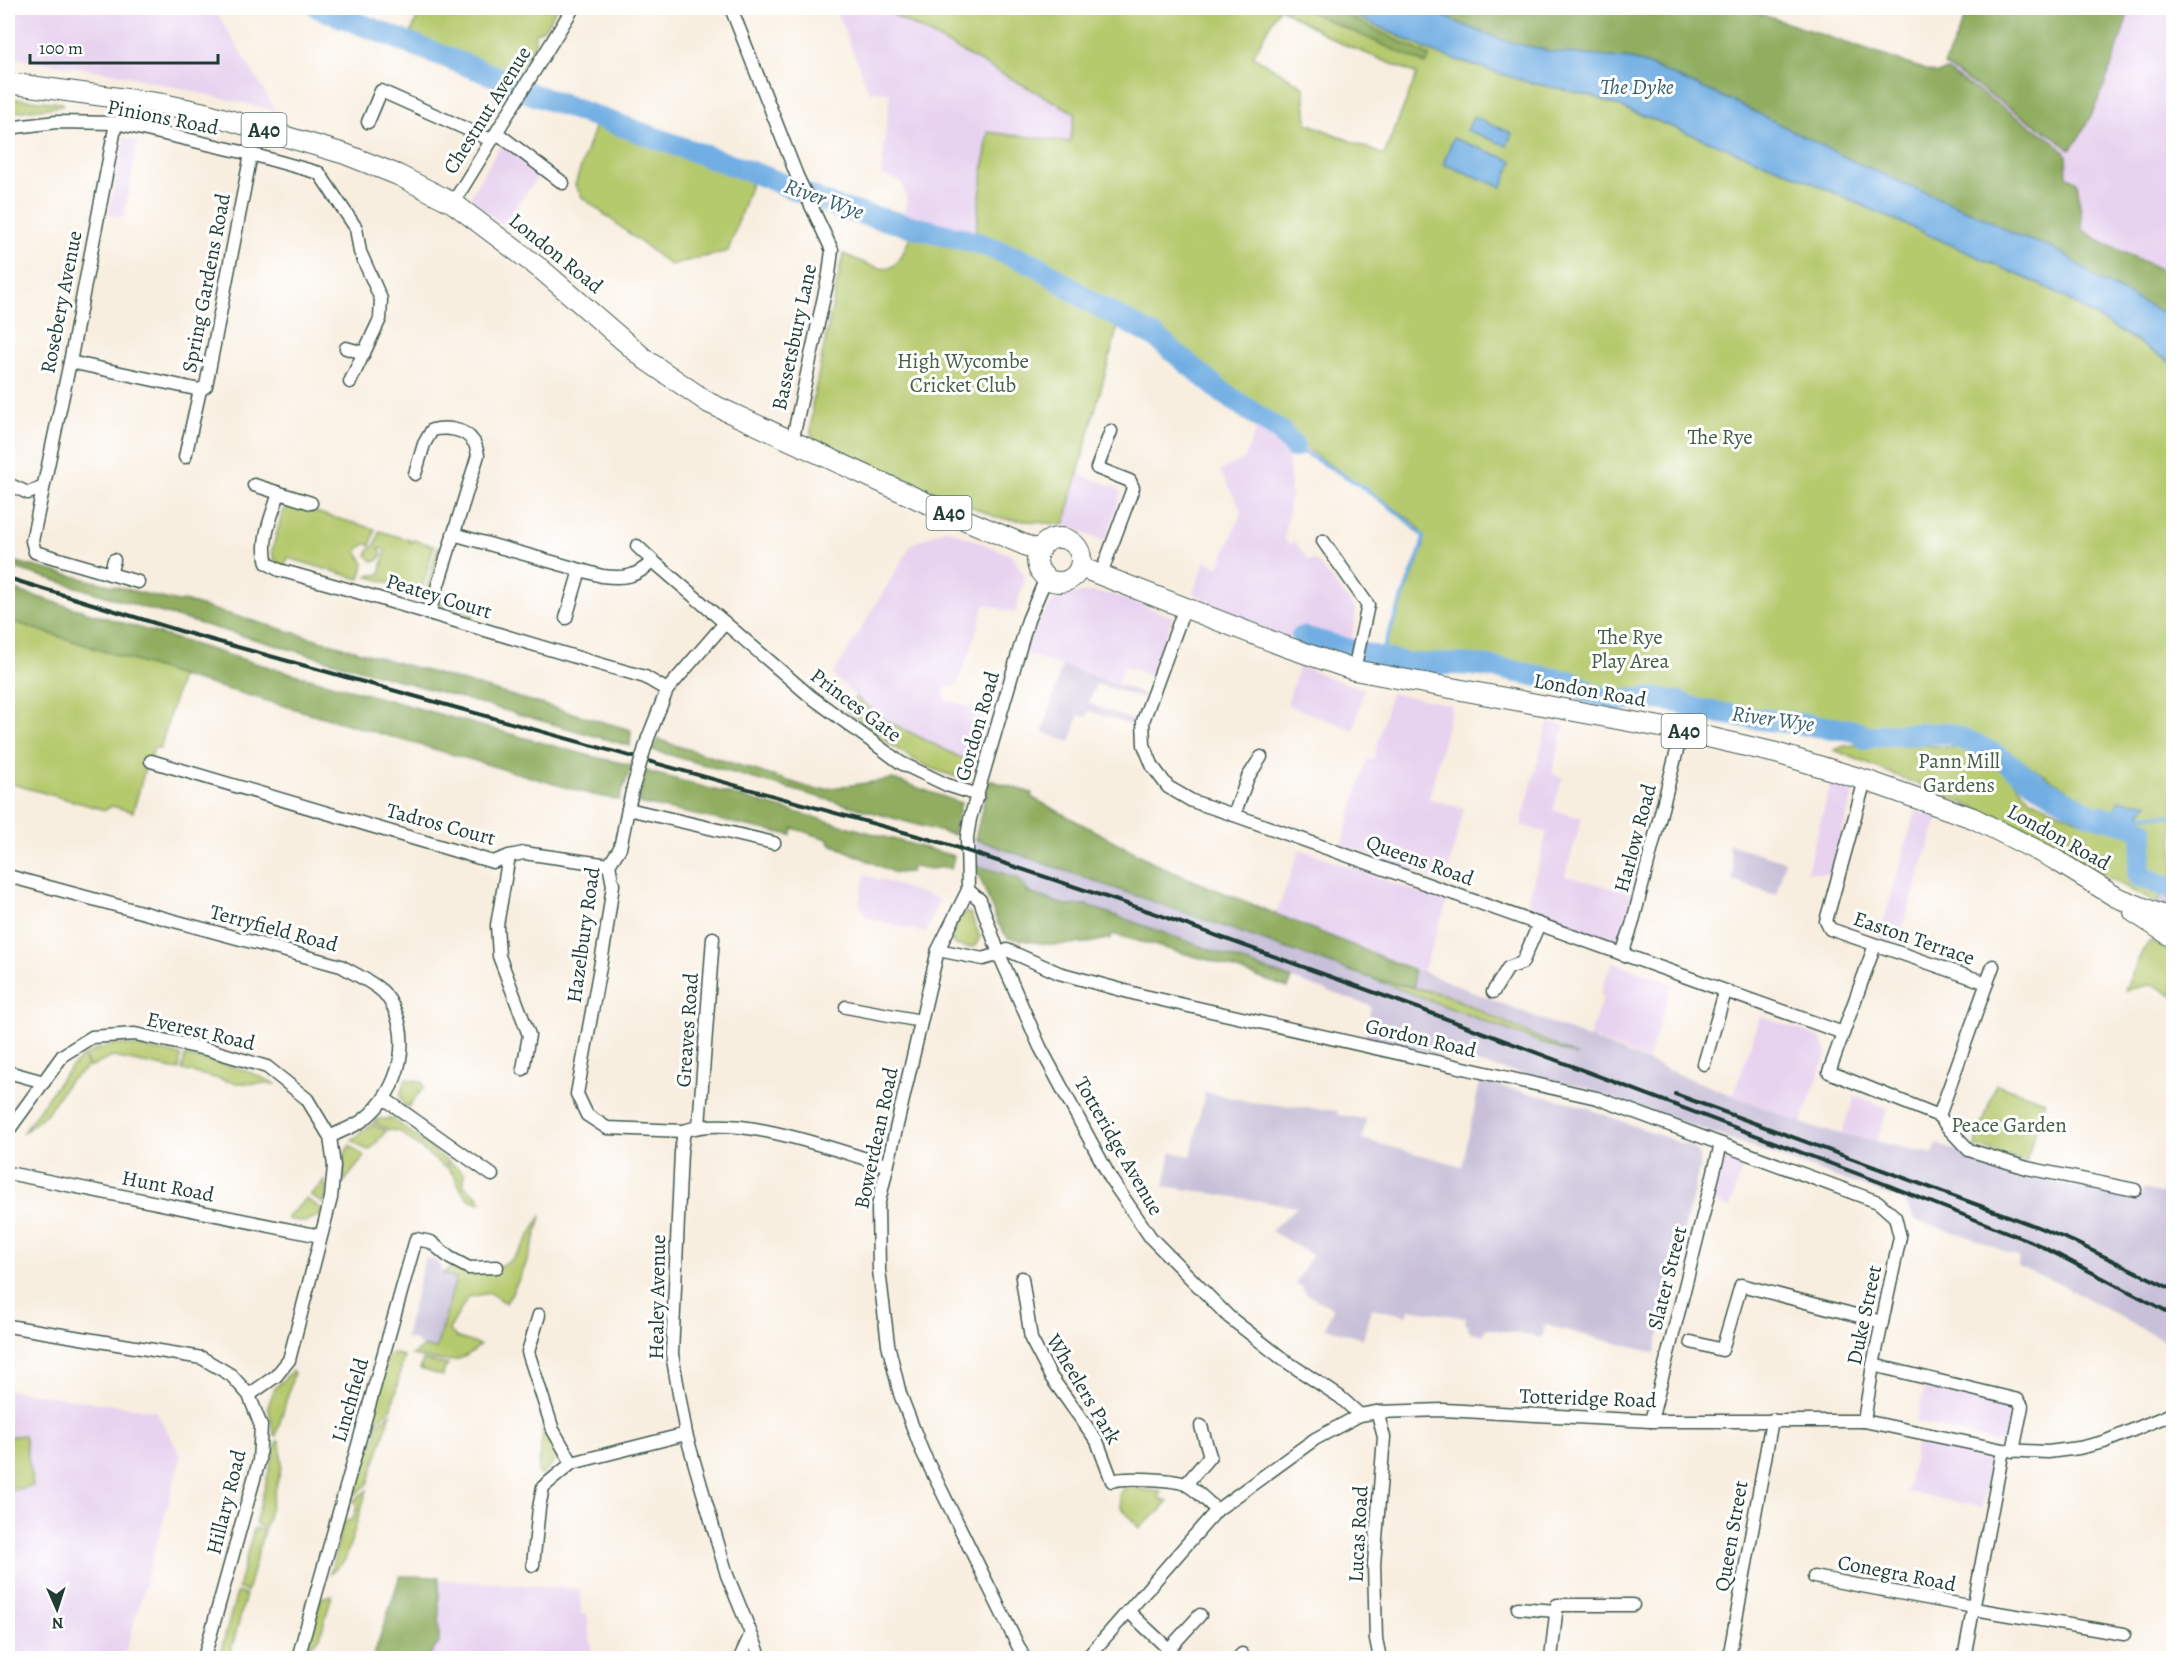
<svg xmlns="http://www.w3.org/2000/svg" width="2181" height="1666" viewBox="0 0 2181 1666" font-family="Alegreya,serif">
<rect width="100%" height="100%" fill="#fff"/>
<filter id="ink" filterUnits="userSpaceOnUse"><feTurbulence type="fractalNoise" baseFrequency=".0167" numOctaves="2"/><feDisplacementMap in="SourceGraphic" scale="12" xChannelSelector="R" yChannelSelector="G"/><feConvolveMatrix kernelMatrix="1 2 1 2 8 2 1 2 1" color-interpolation-filters="sRGB"/></filter>
<filter id="wash" filterUnits="userSpaceOnUse"><feTurbulence type="fractalNoise" baseFrequency=".008" numOctaves="4" result="noise"/><feDisplacementMap in="SourceGraphic" scale="24" xChannelSelector="R" yChannelSelector="G"/><feGaussianBlur stdDeviation="1.35" result="paint"/><feColorMatrix in="noise" values="0 0 0 0 0 0 0 0 0 0 0 0 0 0 0 0 0 1.4 0 .05"/><feComposite in="paint" operator="in"/></filter>
<g filter="url(#wash)">
<rect width="100%" height="100%" fill="#f8eedf"/>
<!-- built -->
<g fill="#e7d2ef">
<polygon points="8,8 214,8 276,111 119,74 8,57"/>
<polygon points="835,8 881,8 1075,113 1070,142 988,132 975,237 917,223 907,218 903,215 907,201 903,185 899,181 881,175 890,92 869,91"/>
<polygon points="2018,8 2173,8 2173,274 2103,243 2063,219 1938,74"/>
<polygon points="124,138 138,141 124,217 108,214"/>
<polygon points="502,143 542,171 503,225 475,203 471,195"/>
<polygon points="1258,425 1270,435 1277,438 1288,453 1291,493 1284,539 1289,544 1293,543 1292,538 1309,561 1313,559 1317,562 1356,610 1352,641 1348,657 1254,626 1193,593 1205,561 1219,567 1242,511 1220,471 1244,459"/>
<polygon points="1078,474 1117,488 1121,494 1105,542 1064,525"/>
<polygon points="944,528 1013,556 1025,577 1015,613 985,604 972,646 958,682 954,686 950,686 944,689 945,700 989,712 974,764 885,720 863,704 833,675 912,544 942,531"/>
<polygon points="1093,592 1116,595 1173,617 1151,676 1124,666 1117,684 1023,653 1041,618 1052,603 1058,598 1072,594"/>
<polygon points="1299,665 1335,680 1364,688 1354,730 1287,705"/>
<polygon points="1391,693 1452,705 1429,799 1464,808 1447,874 1447,883 1342,845 1367,759 1373,760"/>
<polygon points="1548,722 1565,725 1552,773 1563,777 1553,810 1582,818 1565,876 1633,893 1622,935 1608,941 1525,911 1547,833 1521,825"/>
<polygon points="1831,783 1854,791 1830,875 1807,871"/>
<polygon points="1916,810 1938,818 1897,945 1879,938"/>
<polygon points="1300,849 1447,903 1423,971 1276,914"/>
<polygon points="865,875 939,899 926,933 866,917 859,902"/>
<polygon points="1612,962 1673,984 1647,1060 1589,1037 1603,996 1600,994"/>
<polygon points="1760,1016 1820,1037 1827,1053 1801,1123 1733,1096"/>
<polygon points="1855,1096 1888,1108 1876,1142 1841,1134"/>
<polygon points="1729,1159 1743,1164 1730,1208 1712,1202 1725,1160"/>
<polygon points="1925,1387 2012,1409 2004,1444 1916,1422"/>
<polygon points="8,1390 156,1411 181,1457 124,1658 8,1658"/>
<polygon points="1917,1441 1991,1459 1982,1507 1907,1492"/>
<polygon points="402,1577 580,1589 581,1615 587,1613 593,1658 376,1658"/>
</g>
<!-- industrial -->
<g fill="#c8bfd8">
<polygon points="1062,665 1144,694 1142,698 1096,684 1089,703 1134,721 1134,726 1089,711 1086,717 1079,715 1070,742 1043,732"/>
<polygon points="989,780 1032,793 1031,797 1168,870 1814,1128 1933,1154 1936,1144 2056,1184 2141,1197 2143,1189 2173,1196 2173,1349 2164,1344 2162,1340 2062,1285 2017,1266 2020,1258 1973,1238 1916,1221 1904,1201 1582,1087 1365,1038 1371,1006 1292,979 1265,980 1211,961 1112,934 1111,938 1039,944 1020,938 1008,939 998,924 975,865 975,839"/>
<polygon points="1728,844 1785,861 1776,895 1732,881 1734,871"/>
<polygon points="2166,883 2173,885 2173,910 2157,904"/>
<polygon points="1480,1082 1573,1103 1691,1147 1697,1151 1700,1157 1700,1165 1655,1353 1545,1325 1542,1338 1486,1328 1483,1335 1470,1332 1465,1322 1466,1318 1409,1309 1408,1316 1372,1308 1363,1339 1325,1328 1333,1308 1306,1294 1302,1287 1295,1284 1312,1255 1271,1231 1297,1207 1164,1186 1171,1152 1191,1156 1205,1092 1251,1102 1338,1111 1338,1115 1366,1119 1362,1139 1462,1166"/>
<polygon points="425,1258 438,1261 443,1274 456,1277 436,1349 423,1347 414,1340 405,1338"/>
</g>
<!-- green -->
<g fill="#b5c96d" stroke="#6a8350" stroke-width="1.5">
<polygon points="421,8 557,8 544,29 535,33 535,44 517,74 409,38"/>
<path d="M881,8H1279L1253,56L1304,87L1307,123L1384,155L1417,74L1338,42L1280,8H1338L1435,53L1527,82L1592,96L1786,171L2054,291L2173,364V885L2166,883L2157,904L2083,864L2070,854L1978,809L1834,750L1845,746L1866,744L1926,745L1967,749L1990,760L2014,780L2030,799L2090,825L2095,809L2094,806L1999,747L1976,738L1954,733L1918,731L1891,733L1763,718L1630,697L1520,670L1461,662L1437,663L1416,660L1384,650L1424,546C1425,535 1420,527 1411,520L1295,441L1296,436C1283,428 1273,417 1259,412L1149,327L1102,303L1072,281L1021,251L975,237L988,132L1070,142L1075,113Z"/>
<polygon points="8,98 62,103 62,106 8,113"/>
<polygon points="595,125 753,178 728,251 670,265 582,197 575,185"/>
<path d="M910,236C950,246 994,250 1030,271C1043,277 1053,287 1064,296L1066,294L1118,326L1064,525L998,518L816,441L811,434L812,405L843,254C882,269 894,284 910,236Z"/>
<polygon points="290,505 375,529 371,545 366,544 357,550 364,564 360,579 288,558 285,566 280,565 274,559 272,550 283,511"/>
<path d="M379,531L410,540V543H412L413,540L434,546L421,592L366,576L380,574L386,550L379,548L382,554C380,560 376,563 371,560L367,555L370,548L375,546Z"/>
<polygon points="438,547 444,549 430,596 425,594"/>
<polygon points="440,604 474,614 472,622 446,615 440,610"/>
<polygon points="8,620 181,676 160,749 154,747 149,765 146,765 133,812 112,806 105,810 8,783"/>
<path d="M856,697L885,720L974,764C972,769 967,776 962,777C956,778 949,774 944,773C906,760 876,734 846,710Z"/>
<path d="M965,913H970L980,937L975,946C967,949 952,947 950,937L961,915Z"/>
<polygon points="2150,941 2173,954 2173,996 2158,987 2149,985 2125,990 2142,952"/>
<polygon points="1373,979 1447,995 1577,1056"/>
<polygon points="116,1044 129,1045 181,1055 179,1070 113,1057 90,1067 84,1056 97,1049"/>
<path d="M185,1056C216,1063 248,1068 275,1084L236,1083L182,1070Z"/>
<polygon points="82,1057 88,1067 68,1082 47,1113 22,1134 63,1076"/>
<polygon points="406,1079 422,1082 424,1087 408,1107 404,1106 400,1095"/>
<polygon points="1996,1084 2045,1101 2026,1162 1975,1146"/>
<polygon points="377,1119 393,1119 449,1162 444,1167 399,1131 389,1130 374,1122"/>
<polygon points="372,1124 386,1131 370,1150 365,1149 352,1140"/>
<polygon points="350,1145 364,1157 344,1182 343,1156"/>
<path d="M451,1163L464,1173V1186L479,1197L481,1203C454,1197 464,1181 447,1168Z"/>
<polygon points="325,1181 326,1193 324,1204 310,1195"/>
<polygon points="306,1199 322,1209 322,1214 305,1222 287,1219 287,1217"/>
<path d="M541,1216C534,1248 523,1275 506,1303L490,1293L468,1297L449,1330L456,1337L480,1345C457,1368 441,1361 412,1355L423,1347L436,1349L456,1278L443,1274C455,1258 492,1276 511,1260C524,1249 532,1231 541,1216Z"/>
<polygon points="392,1353 404,1356 392,1408 373,1424 370,1420 387,1357"/>
<polygon points="423,1360 448,1365 444,1370 443,1376 420,1369"/>
<polygon points="292,1371 294,1373 276,1436 274,1435 268,1406 275,1388"/>
<polygon points="391,1413 368,1484 350,1498 363,1447 374,1442 377,1429 375,1427"/>
<path d="M543,1428L563,1452C554,1458 551,1469 541,1475L538,1471Z"/>
<polygon points="24,1435 33,1486 8,1491 8,1437"/>
<polygon points="277,1441 280,1442 282,1465 265,1528 255,1524"/>
<polygon points="1128,1487 1161,1492 1159,1498 1168,1501 1160,1511 1139,1528 1121,1507 1119,1495 1122,1490"/>
<polygon points="367,1490 345,1560 330,1574 343,1522 353,1519 357,1506 353,1501"/>
<polygon points="254,1528 264,1530 247,1592 238,1588"/>
<polygon points="237,1592 246,1595 229,1658 219,1658"/>
<polygon points="332,1595 320,1637 307,1650 321,1598"/>
</g>
<!-- forest -->
<g fill="#90ad60" stroke="#58754a" stroke-width="1.5">
<polygon points="1300,8 1331,8 1430,56 1426,64"/>
<polygon points="1426,8 1743,8 1938,74 1946,70 2054,141 2066,154 2067,176 2077,182 2083,230 2103,243 2173,275 2173,318 2099,280 2053,248 2015,235 1987,219 1857,163 1739,104 1649,65 1632,59 1553,52 1502,40 1456,22"/>
<path d="M1969,8H2130C2117,51 2098,114 2070,150L2056,138L1944,65Z"/>
<polygon points="8,560 178,602 184,601 631,730 630,746 145,608 8,566"/>
<polygon points="8,588 255,663 594,757 632,765 619,800 593,795 181,676 8,620"/>
<polygon points="659,739 668,743 817,790 893,779 961,803 953,835 652,750"/>
<polygon points="646,771 954,856 951,869 945,867 931,869 912,867 911,872 895,873 829,843 830,840 793,828 791,835 638,803"/>
<polygon points="989,780 1032,793 1031,797 1168,870 1413,970 1414,987 1373,979 975,839"/>
<polygon points="975,865 1018,878 1029,893 1067,906 1086,905 1292,979 1288,988 1212,961 1112,934 1111,938 1088,943 1054,945 1008,938 998,924"/>
<polygon points="400,1576 439,1577 439,1643 427,1658 373,1658"/>
</g>
<!-- water -->
<g fill="#71aee3" stroke="#48768c" stroke-width="1.5">
<polygon points="1338,8 1426,8 1456,22 1502,40 1553,52 1632,59 1649,65 1739,104 1857,163 1987,219 2015,235 2053,248 2070,258 2099,280 2173,318 2173,364 2054,291 1786,171 1592,96 1527,82 1435,53"/>
<polygon points="1473,117 1512,133 1507,146 1467,130"/>
<polygon points="1453,138 1513,161 1502,187 1443,164"/>
<polygon points="2119,800 2148,803 2136,821 2138,831 2136,833 2126,833 2109,820"/>
</g>
<g fill="none" stroke-linecap="round" stroke-linejoin="round">
<!-- stream -->
<g stroke="#71aee3" stroke-width="4">
<path d="M1294,447C1338,471 1389,500 1424,537L1420,552L1380,657"/>
<polyline points="2136,817 2148,815 2174,816"/>
</g>
<!-- river -->
<g stroke="#71aee3" stroke-width="22">
<polyline points="319,8 497,77 504,84 768,178 838,208 978,243 1036,265 1091,302 1157,338 1222,392 1280,431 1294,447"/>
<path d="M1302,637C1335,645 1367,656 1400,662C1423,667 1448,662 1473,665C1506,668 1539,677 1572,682L1582,687L1587,693L1619,701L1650,698L1679,702L1697,709L1751,718L1850,730L1859,733L1865,738L1883,735L1947,733L1973,743L2001,758L2041,787L2092,815L2129,824L2142,830C2145,841 2139,863 2138,876L2174,889"/>
</g>
</g>
</g>
<g filter="url(#ink)">
<g fill="none" stroke-linecap="round" stroke-linejoin="round">
<defs>
<g id="minor">
<polyline points="731,8 797,176 832,250 829,274 792,442"/>
<polyline points="368,122 381,91 491,140"/>
<polyline points="116,123 70,362 32,541 35,552 138,582"/>
<polyline points="8,128 56,122 116,123 251,154 319,173"/>
<polyline points="497,133 563,183"/>
<polyline points="319,173 356,228 360,252 381,299 380,319 350,382"/>
<polyline points="453,203 573,8"/>
<polyline points="346,348 364,353"/>
<polyline points="70,362 200,390 206,386 251,154"/>
<polyline points="185,457 200,390"/>
<path d="M415,474L424,444L432,430C445,427 464,428 473,441C476,444 477,451 478,455L429,614"/>
<polyline points="8,484 28,493 42,488"/>
<polyline points="254,485 311,503"/>
<path d="M279,493C272,516 260,540 267,563L279,570C402,603 523,643 645,677L667,690"/>
<path d="M453,534L602,576C625,579 636,577 653,561L810,696L901,763L947,785L978,795"/>
<polyline points="1323,541 1368,605 1354,670"/>
<polyline points="637,546 653,561"/>
<polyline points="110,574 114,560"/>
<polyline points="1101,574 1133,488 1130,481 1097,468 1111,431"/>
<polyline points="1185,607 1143,721 1144,745 1153,767 1168,787 1192,801 1234,815 1843,1033"/>
<polyline points="566,618 580,570"/>
<polyline points="648,738 667,690 725,623"/>
<polyline points="151,761 493,862 509,856 497,925 499,956 529,1035 523,1069"/>
<polyline points="1865,780 1826,921 1830,929 1987,983"/>
<polyline points="628,809 633,787"/>
<polyline points="1234,815 1248,777 1261,757"/>
<polyline points="509,856 524,853 609,865"/>
<path d="M8,876L341,966C352,973 375,983 384,993C416,1031 401,1092 363,1120C354,1127 340,1131 330,1137"/>
<polyline points="968,890 980,900 999,954 1007,950 1059,973 1140,995 1597,1098 1878,1202 1895,1217 1900,1237 1873,1365 1864,1421"/>
<polyline points="1875,945 1829,1072 1939,1116"/>
<polyline points="938,950 983,959 999,954 1040,1047 1112,1181 1151,1238 1229,1317 1284,1360 1340,1397 1360,1415"/>
<polyline points="1622,954 1632,925 1682,731"/>
<polyline points="1493,992 1508,968 1522,963 1539,924"/>
<polyline points="846,1007 921,1021"/>
<polyline points="1704,1064 1725,992"/>
<polyline points="8,1072 44,1082"/>
<polyline points="385,1099 492,1175"/>
<polyline points="1939,1116 1950,1130 1969,1150 2027,1168 2135,1190"/>
<polyline points="1939,1116 1993,966"/>
<polyline points="699,1126 713,938"/>
<polyline points="8,1131 63,1055 92,1037 135,1034 210,1050 267,1067 307,1099 330,1137 334,1166 331,1198 289,1360 276,1376 249,1395"/>
<polyline points="684,1131 607,1128 587,1115 577,1094 606,934 613,885 609,865 620,848 628,809 774,843"/>
<polyline points="8,1173 320,1236"/>
<path d="M1022,1278L1031,1339L1051,1377L1097,1441L1112,1481C1124,1477 1177,1479 1187,1485C1198,1491 1207,1502 1217,1510"/>
<polyline points="539,1315 528,1352 553,1430 572,1463"/>
<polyline points="8,1326 202,1358 231,1375 249,1395 261,1426 259,1461 204,1658"/>
<polyline points="1691,1342 1722,1350 1741,1285 1882,1322"/>
<polyline points="1873,1365 2018,1400 2022,1406 2013,1451"/>
<polyline points="1377,1412 1384,1437 1374,1564 1376,1639 1380,1658"/>
<polyline points="1651,1421 1721,1144"/>
<polyline points="1186,1484 1210,1456 1201,1426"/>
<polyline points="533,1565 539,1508 543,1487 572,1463 686,1434"/>
<polyline points="1814,1577 1974,1607"/>
<polyline points="1518,1608 1556,1611"/>
<polyline points="1974,1609 2124,1634"/>
<polyline points="1128,1611 1178,1658"/>
<polyline points="1168,1650 1200,1615"/>
<polyline points="298,1658 416,1239 431,1242 450,1258 469,1268 497,1267"/>
<polyline points="740,1658 750,1636"/>
<path d="M761,1658L727,1575L686,1434L672,1354L681,1152L684,1131C736,1112 834,1150 886,1165"/>
<polyline points="1024,1658 922,1451 900,1394 888,1344 879,1270 878,1206 938,950 968,890 967,837 970,819 1028,620 1046,578"/>
<polyline points="1087,1658 1217,1510 1315,1439 1360,1415 1377,1412 1444,1410 1651,1421 1864,1421 2003,1450 2048,1452 2079,1448 2104,1442 2174,1413"/>
<polyline points="1238,1658 1242,1654"/>
<polyline points="1551,1658 1557,1605 1633,1605"/>
<polyline points="1729,1658 1772,1420"/>
<polyline points="1964,1658 2003,1450"/>
</g>
<g id="primary">
<polyline points="8,83 163,104 205,113 345,154 398,175 453,203 542,270 646,360 709,403 933,506 1039,551"/>
<circle cx="1059" cy="560" r="22"/>
<polyline points="1080,567 1284,646 1354,670 1682,731 1776,753 1865,780 1973,818 2054,859 2116,897 2174,920"/>
<polyline points="2134,912 2174,938"/>
</g>
</defs>
<!-- minor casing -->
<use href="#minor" stroke="#40584e" stroke-width="15"/>
<!-- primary casing -->
<use href="#primary" stroke="#40584e" stroke-width="22"/>
<!-- minor -->
<use href="#minor" stroke="#fff" stroke-width="12"/>
<!-- primary -->
<use href="#primary" stroke="#fff" stroke-width="20"/>
<!-- rail -->
<g stroke="#1f3d34" stroke-width="4">
<polyline points="8,578 187,633 943,843 1148,911 1423,1010 1890,1186 2037,1244 2174,1315"/>
<polyline points="1675,1094 2035,1226 2072,1241 2174,1290"/>
</g>
<defs>
<polyline id="minor-bridge" points="633,787 648,738"/>
</defs>
<!-- minor-bridge casing -->
<use href="#minor-bridge" stroke="#40584e" stroke-width="15" stroke-linecap="butt"/>
<!-- minor-bridge -->
<use href="#minor-bridge" stroke="#fff" stroke-width="12"/>
</g>
</g>
<g text-anchor="middle" dominant-baseline="central" stroke-width="6" stroke-linejoin="round" paint-order="stroke">
<!-- shield labels -->
<g fill="#fff" stroke="#627771" stroke-width="1.5">
<rect x="241.5" y="113" width="45" height="34" rx="4.5"/>
<rect x="926.5" y="496" width="45" height="34" rx="4.5"/>
<rect x="1661.5" y="714" width="45" height="34" rx="4.5"/>
</g>
<g font-size="20" font-weight="bold" fill="#1f3d34">
<text x="264" y="130">A40</text>
<text x="949" y="513">A40</text>
<text x="1684" y="731">A40</text>
</g>
<!-- street labels -->
<g font-size="21" fill="#1f3d34" stroke="#fff">
<text transform="translate(487 110) rotate(-58)">Chestnut Avenue</text>
<text transform="translate(163 117) rotate(11)">Pinions Road</text>
<text transform="translate(556 253) rotate(39)">London Road</text>
<text transform="translate(206 283) rotate(-79)">Spring Gardens Road</text>
<text transform="translate(61 302) rotate(-79)">Rosebery Avenue</text>
<text transform="translate(794 337) rotate(-78)">Bassetsbury Lane</text>
<text transform="translate(439 596) rotate(17)">Peatey Court</text>
<text transform="translate(1590 690) rotate(10)">London Road</text>
<text transform="translate(856 705) rotate(37)">Princes Gate</text>
<text transform="translate(977 726) rotate(-74)">Gordon Road</text>
<text transform="translate(441 824) rotate(15)">Tadros Court</text>
<text transform="translate(2059 837) rotate(29)">London Road</text>
<text transform="translate(1635 838) rotate(-75)">Harlow Road</text>
<text transform="translate(1420 860) rotate(20)">Queens Road</text>
<text transform="translate(274 928) rotate(15)">Terryfield Road</text>
<text transform="translate(583 935) rotate(-82)">Hazelbury Road</text>
<text transform="translate(1914 938) rotate(19)">Easton Terrace</text>
<text transform="translate(687 1030) rotate(-86)">Greaves Road</text>
<text transform="translate(201 1031) rotate(13)">Everest Road</text>
<text transform="translate(1421 1038) rotate(13)">Gordon Road</text>
<text transform="translate(876 1138) rotate(-78)">Bowerdean Road</text>
<text transform="translate(1119 1146) rotate(60)">Totteridge Avenue</text>
<text transform="translate(168 1186) rotate(11)">Hunt Road</text>
<text transform="translate(1667 1278) rotate(-76)">Slater Street</text>
<text transform="translate(657 1297) rotate(-89)">Healey Avenue</text>
<text transform="translate(1864 1315) rotate(-78)">Duke Street</text>
<text transform="translate(1084 1389) rotate(59)">Wheelers Park</text>
<text transform="translate(1588 1398) rotate(2)">Totteridge Road</text>
<text transform="translate(350 1400) rotate(-74)">Linchfield</text>
<text transform="translate(226 1502) rotate(-76)">Hillary Road</text>
<text transform="translate(1358 1534) rotate(-87)">Lucas Road</text>
<text transform="translate(1731 1536) rotate(-80)">Queen Street</text>
<text transform="translate(1897 1573) rotate(11)">Conegra Road</text>
</g>
<!-- park labels -->
<g font-size="21" fill="#446042" stroke="#fff">
<text x="963" y="361">High Wycombe<tspan x="963" dy="24">Cricket Club</tspan></text>
<text x="1720" y="437">The Rye</text>
<text x="1630" y="637">The Rye<tspan x="1630" dy="24">Play Area</tspan></text>
<text x="1959" y="761">Pann Mill<tspan x="1959" dy="24">Gardens</tspan></text>
<text x="2009" y="1125">Peace Garden</text>
</g>
<!-- water labels -->
<g font-size="22" font-style="italic" fill="#385f69" stroke="#fff">
<text x="1637" y="87">The Dyke</text>
<text transform="translate(824 199) rotate(20)">River Wye</text>
<text transform="translate(1773 719) rotate(8)">River Wye</text>
</g>
</g>
<!-- margin -->
<rect width="2181" height="1666" fill="none" stroke="#fff" stroke-width="30"/>
<!-- north arrow -->
<g transform="translate(57 1609) rotate(177)" stroke="#ffffff" stroke-width="4.5" paint-order="stroke">
<path d="M0-4.5L10 22L0 15L-10 22Z" fill="#1f3d34"/>
<text y="-9" font-size="16" font-weight="bold" text-anchor="middle" fill="#1f3d34">N</text>
</g>
<!-- scale -->
<path d="M30 54v9h188v-9" fill="none" stroke="#1f3d34" stroke-width="3"/>
<text x="39" y="54" font-size="18" fill="#1f3d34" stroke="#ffffff" stroke-width="4.5" paint-order="stroke">100 m</text>
</svg>
